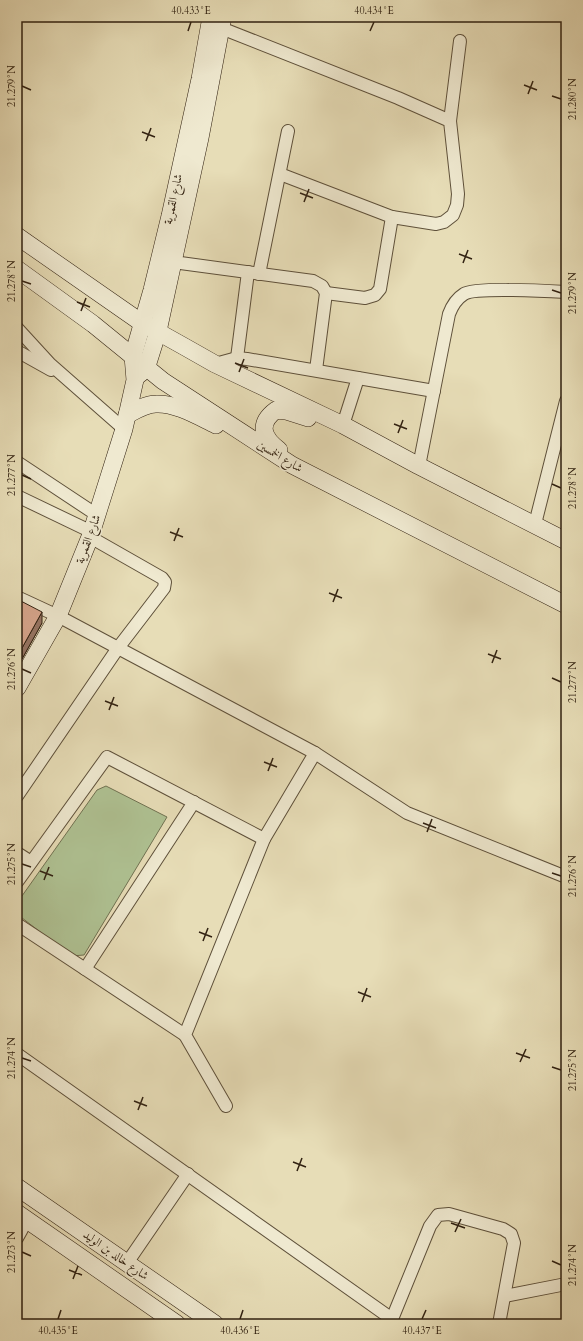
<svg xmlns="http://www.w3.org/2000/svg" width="583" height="1341" viewBox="0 0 583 1341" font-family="Cardo,Amiri,serif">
<rect width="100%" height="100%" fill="#e7ddb7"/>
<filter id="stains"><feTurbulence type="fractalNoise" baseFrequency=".005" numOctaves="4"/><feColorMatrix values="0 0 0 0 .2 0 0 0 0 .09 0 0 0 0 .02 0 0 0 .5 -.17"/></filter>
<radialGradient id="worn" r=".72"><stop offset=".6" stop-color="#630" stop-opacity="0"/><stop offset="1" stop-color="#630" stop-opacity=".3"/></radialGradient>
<!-- green -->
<polygon fill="#afc293" stroke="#707252" points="106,786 167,817 84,955 71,956 17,914 17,903 97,790"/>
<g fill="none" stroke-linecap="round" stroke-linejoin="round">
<defs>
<g id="street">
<polyline points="221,28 398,98 450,121 458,194 457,205 453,215 444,222 436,224 392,217 280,174"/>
<polyline points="450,121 460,41"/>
<polyline points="173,262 313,281 322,286 326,293 316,370"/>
<polyline points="259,274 288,131"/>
<polyline points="326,293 365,298 375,295 380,289 392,217"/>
<polyline points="17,328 50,364 124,429"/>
<polyline points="17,351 51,370"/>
<polyline points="237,358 248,272"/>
<polyline points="215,364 237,358 247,359 434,391"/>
<polyline points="343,425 358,378"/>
<polyline points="17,462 97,515"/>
<path d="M419,466L449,314C452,306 456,299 464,294C474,287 549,291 566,292"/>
<polyline points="17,496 92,532"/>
<polyline points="535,524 566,401"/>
<polyline points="17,597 58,616 315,753 407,813 566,877"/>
<polyline points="17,796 118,648 164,588 165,582 162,578 90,537"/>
<polyline points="17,853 31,862"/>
<polyline points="17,882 107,757 264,839"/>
<polyline points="17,924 185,1035"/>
<polyline points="85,969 194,802"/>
<polyline points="17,1054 392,1319"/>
<polyline points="226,1106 185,1035 264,839 315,753"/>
<polyline points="17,1238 27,1220"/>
<polyline points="127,1263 188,1174"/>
<polyline points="505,1296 566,1284"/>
<polyline points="390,1324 430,1226 438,1215 449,1214 503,1229 511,1234 514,1243 499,1324"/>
</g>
<g id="secondary">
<polyline points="17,236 142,323 185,347 215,364 343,425 419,466 566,541"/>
<polyline points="17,269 93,324 163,381 292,465 566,605"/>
<polyline points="140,374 147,366 158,331 200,138 223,17"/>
<path d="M127,415C136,410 146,404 156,404C176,403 199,417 216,425"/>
<path d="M279,450C263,438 257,424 276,410L286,411L308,418"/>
<polyline points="17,688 58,616 90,537 124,429 135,380 133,356 152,290 170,216 200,79 211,17"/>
<polyline points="17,1187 215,1324"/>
<polyline points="17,1213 177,1324"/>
</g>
</defs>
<!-- street casing -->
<use href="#street" stroke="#5e503a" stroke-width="14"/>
<!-- secondary casing -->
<use href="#secondary" stroke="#312111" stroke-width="18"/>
<!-- street -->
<use href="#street" stroke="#efe9d0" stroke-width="12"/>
<!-- secondary -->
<use href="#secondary" stroke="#efe9d0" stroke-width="17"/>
</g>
<!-- wall -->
<polygon fill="#b98f79" stroke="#312111" points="17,599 42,623 22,659 17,656"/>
<!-- shaded-wall -->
<polygon fill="#967463" stroke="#312111" points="42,612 42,623 22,659 22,648"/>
<!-- building -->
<polygon fill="#d7a68d" stroke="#312111" points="17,599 42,612 22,648 17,645"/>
<!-- ticks -->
<path fill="none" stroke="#312111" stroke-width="1.5" d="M188,31L191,22M370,31L374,22M524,85L537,90M22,86L31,90M528,94L533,81M552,96L561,99M142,132L155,137M146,141L151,128M300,193L313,198M304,202L309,189M459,254L472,259M463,263L468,250M22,281L31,284M552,290L561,293M77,302L90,307M81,311L86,298M235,363L248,368M239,372L244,359M394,424L407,429M398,433L403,420M22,475L31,479M552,484L561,488M170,532L183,537M174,541L179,528M329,593L342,598M333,602L338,589M488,654L501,659M492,663L497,650M22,669L31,673M552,678L561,682M105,701L118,706M109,710L114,697M264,762L277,767M268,771L273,758M423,823L436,828M427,832L432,819M22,864L31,867M40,871L53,876M552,873L561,876M44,880L49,867M199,932L212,937M203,941L208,928M358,992L371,997M362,1002L367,988M516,1053L530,1058M22,1058L31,1061M520,1062L526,1049M552,1067L561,1070M134,1101L147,1106M138,1110L143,1097M293,1162L306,1167M297,1171L302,1158M451,1223L465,1228M455,1232L461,1219M22,1252L31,1256M552,1261L561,1265M69,1270L82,1275M73,1279L78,1266M58,1319L61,1310M240,1319L243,1310M422,1319L426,1310"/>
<g text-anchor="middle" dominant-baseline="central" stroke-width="3" stroke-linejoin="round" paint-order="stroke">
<!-- street labels -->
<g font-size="12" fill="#312111" stroke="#efe9d0">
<text transform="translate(173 199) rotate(-78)">شارع القمرية</text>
<text transform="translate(280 456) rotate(31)">شارع الخمسين</text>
<text transform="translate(88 539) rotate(-70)">شارع القمرية</text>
<text transform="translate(116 1255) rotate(35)">شارع خالد بن الوليد</text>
</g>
</g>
<!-- margin -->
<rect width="583" height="1341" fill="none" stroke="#e7ddb7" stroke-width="44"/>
<rect x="22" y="22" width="539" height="1297" fill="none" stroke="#312111" stroke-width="1.5"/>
<g font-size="10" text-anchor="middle" fill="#312111">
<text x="191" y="14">40.433°E</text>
<text x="374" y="14">40.434°E</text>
<text transform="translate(11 86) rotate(-90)" y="4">21.279°N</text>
<text transform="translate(572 99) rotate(-90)" y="4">21.280°N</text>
<text transform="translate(11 281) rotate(-90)" y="4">21.278°N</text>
<text transform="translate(572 293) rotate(-90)" y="4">21.279°N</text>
<text transform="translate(11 475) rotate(-90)" y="4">21.277°N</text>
<text transform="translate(572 488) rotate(-90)" y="4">21.278°N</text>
<text transform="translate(11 669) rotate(-90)" y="4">21.276°N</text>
<text transform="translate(572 682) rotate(-90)" y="4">21.277°N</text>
<text transform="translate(11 864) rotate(-90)" y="4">21.275°N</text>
<text transform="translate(572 876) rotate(-90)" y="4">21.276°N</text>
<text transform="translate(11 1058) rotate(-90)" y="4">21.274°N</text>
<text transform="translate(572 1070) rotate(-90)" y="4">21.275°N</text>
<text transform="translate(11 1252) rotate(-90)" y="4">21.273°N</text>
<text transform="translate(572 1265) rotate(-90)" y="4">21.274°N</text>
<text x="58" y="1334">40.435°E</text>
<text x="240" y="1334">40.436°E</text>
<text x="422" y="1334">40.437°E</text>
</g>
<rect width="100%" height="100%" filter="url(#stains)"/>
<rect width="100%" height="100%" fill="url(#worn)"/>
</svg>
